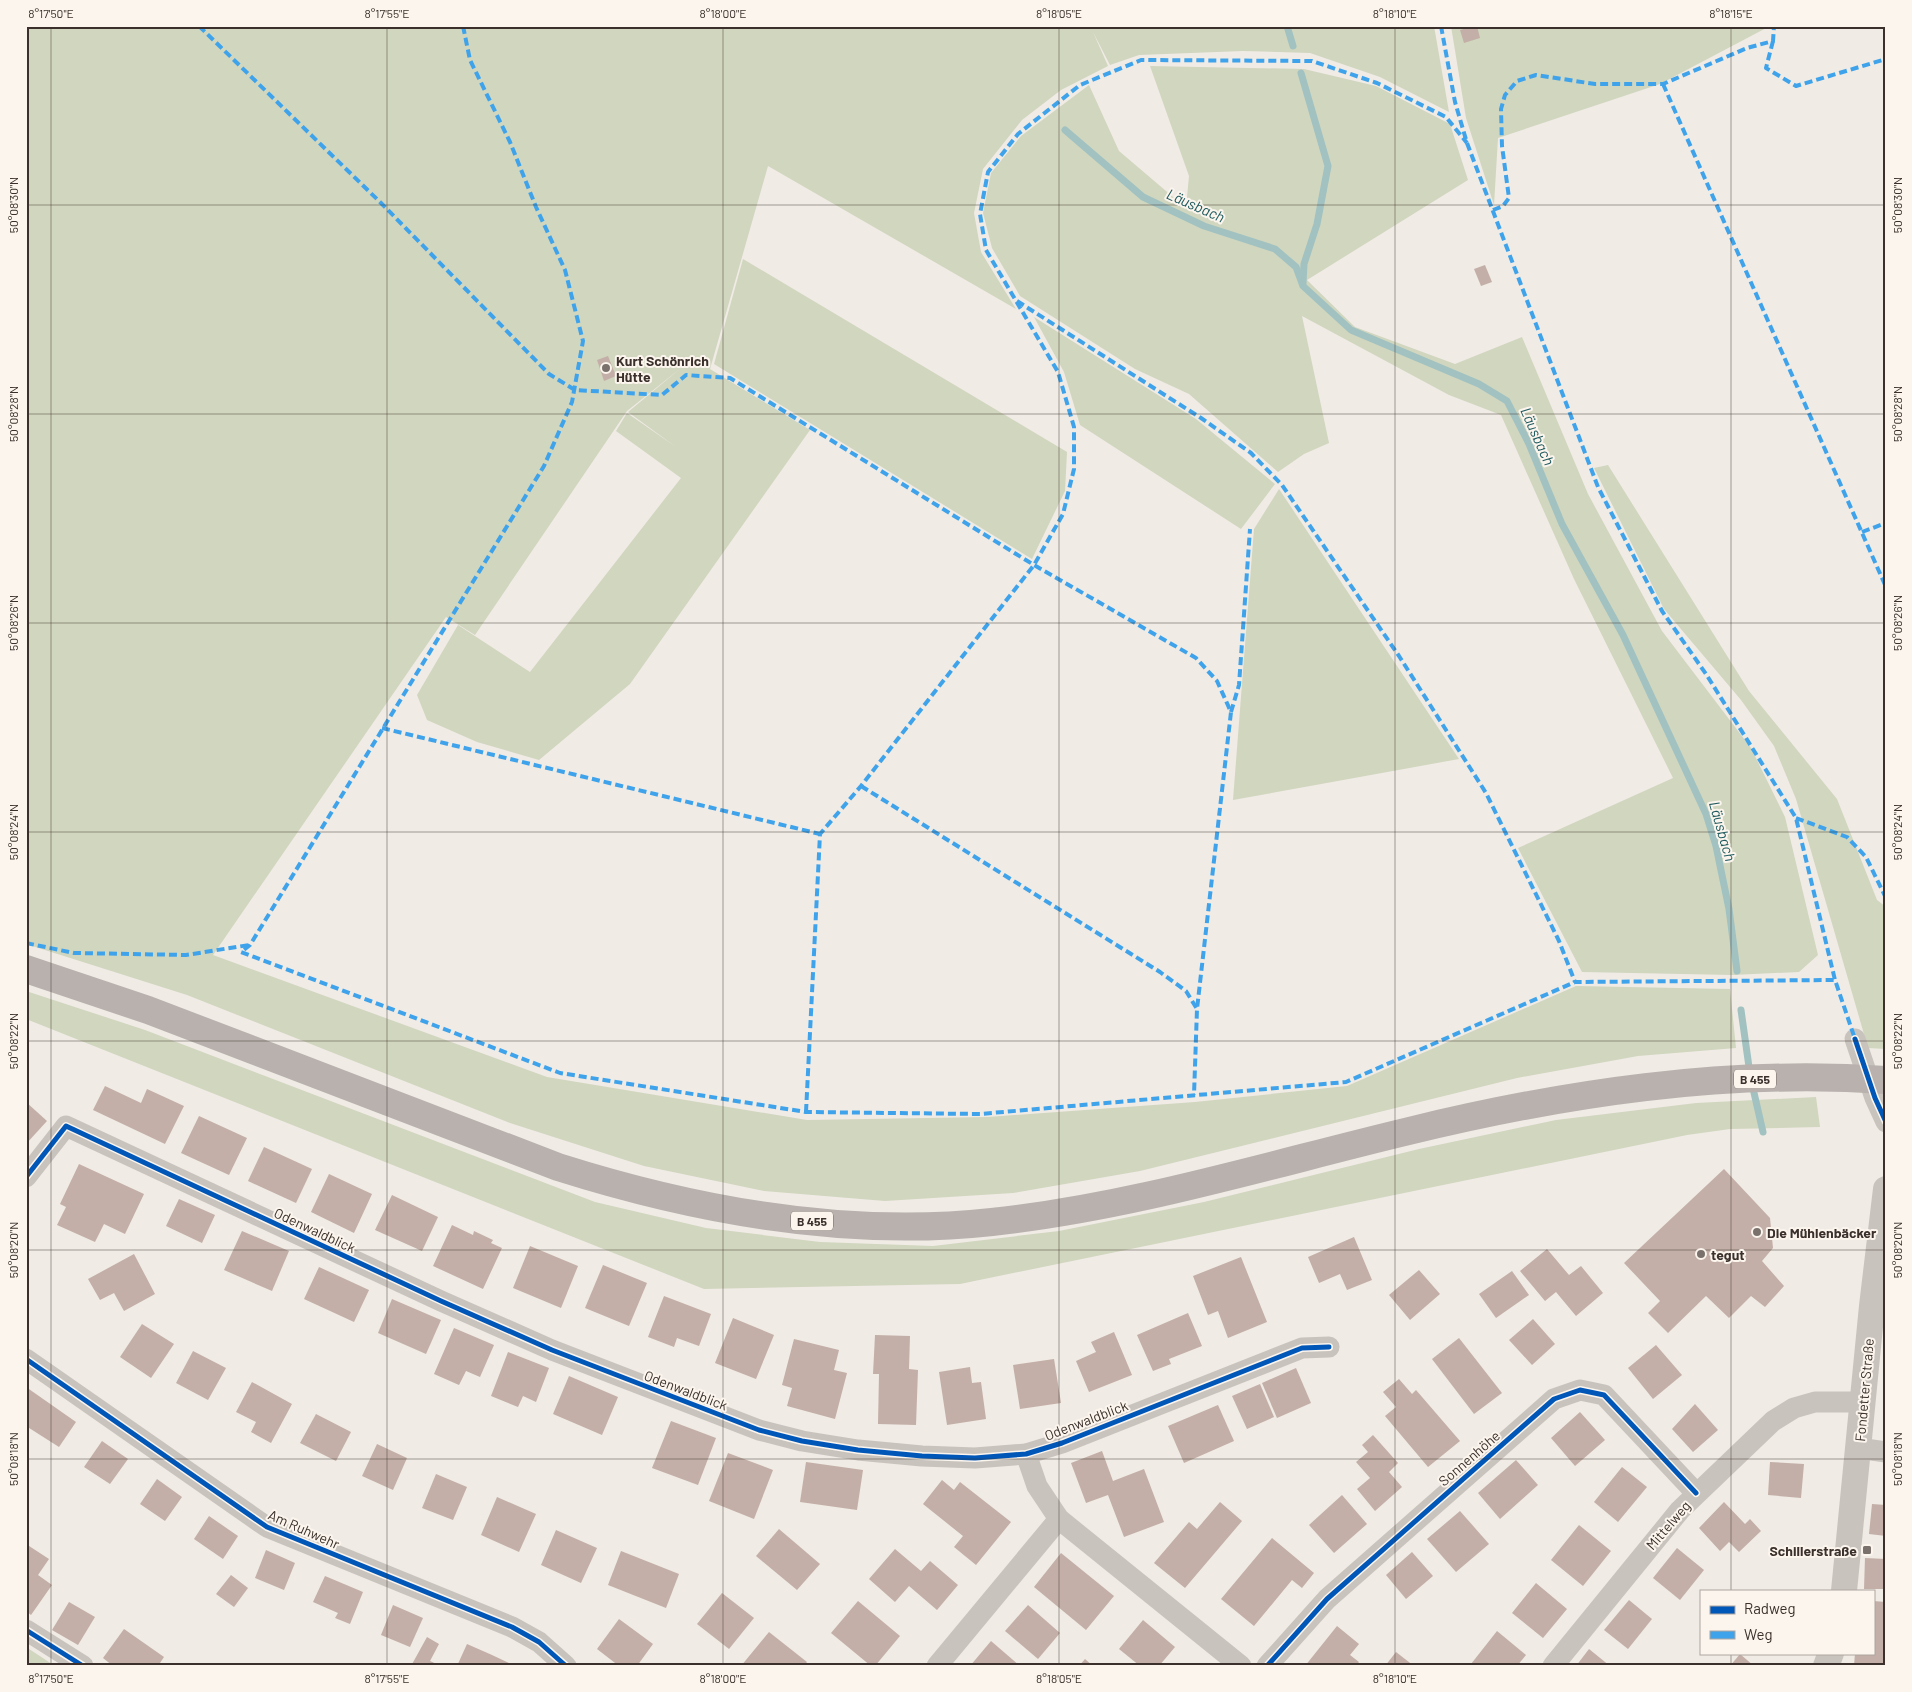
<svg xmlns="http://www.w3.org/2000/svg" width="1912" height="1692" viewBox="0 0 1912 1692" font-family="Barlow,sans-serif">
<rect width="100%" height="100%" fill="#f0ebe5"/>
<!-- green -->
<g fill="#d1d6bf">
<polygon points="26,26 1434,26 1449,112 1380,77 1310,53 1243,51 1139,55 1110,65 1093,32 1108,66 1061,90 1022,120 983,169 974,213 981,252 1016,309 768,166 710,369 810,430 630,684 539,760 477,742 427,720 417,695 458,625 530,672 681,478 616,431 627,413 676,447 628,412 681,368 627,411 475,635 446,617 213,955 547,1077 807,1120 988,1117 1195,1102 1347,1086 1576,986 1730,989 1736,1048 1638,1056 1517,1078 1140,1171 1013,1193 885,1201 764,1191 644,1166 510,1123 187,995 26,944"/>
<polygon points="1451,26 1770,26 1660,84 1498,138 1494,205 1466,118"/>
<polygon points="1150,66 1304,69 1376,86 1450,124 1468,180 1307,280 1355,327 1455,364 1522,337 1588,494 1662,631 1751,748 1785,817 1818,955 1799,972 1733,975 1582,972 1518,848 1673,778 1574,579 1501,415 1449,395 1302,316 1329,443 1304,454 1278,472 1189,394 1135,369 1020,296 992,248 983,213 991,173 1021,136 1089,85 1119,151 1186,208 1189,176"/>
<polygon points="743,259 1067,452 1065,491 1032,559 714,364"/>
<polygon points="1034,317 1196,419 1275,484 1241,529 1080,425 1064,372"/>
<polygon points="1608,465 1749,691 1837,799 1877,900 1886,907 1886,1049 1868,1048 1796,799 1774,746 1741,700 1664,609 1594,468"/>
<polygon points="1279,489 1459,759 1233,800 1254,529"/>
<polygon points="26,991 145,1030 595,1202 706,1228 820,1242 933,1246 1059,1231 1204,1202 1419,1149 1556,1120 1696,1103 1816,1097 1820,1127 1730,1129 1687,1135 960,1284 704,1289 26,1019"/>
<polygon points="26,1647 55,1666 26,1666"/>
</g>
<g fill="none" stroke-linecap="round" stroke-linejoin="round">
<!-- stream -->
<g stroke="#a1c2c1" stroke-width="7">
<polyline points="1287,26 1293,46"/>
<polyline points="1301,73 1328,166 1317,224 1304,264 1303,283"/>
<polyline points="1065,130 1143,197 1204,226 1275,249 1296,267 1303,286 1351,330 1479,384 1507,401 1529,444 1562,524 1623,635 1706,814 1716,846 1729,909 1737,971"/>
<polyline points="1741,1010 1750,1074"/>
<polyline points="1752,1084 1763,1132"/>
</g>
</g>
<!-- building -->
<g fill="#c3afa7">
<polygon points="1474,26 1477,26 1480,38 1464,43 1460,30"/>
<polygon points="1485,265 1492,282 1481,286 1474,269"/>
<polygon points="608,356 616,376 604,381 597,360"/>
<polygon points="105,1086 141,1103 147,1089 184,1106 165,1144 93,1110"/>
<polygon points="26,1102 47,1121 26,1144"/>
<polygon points="199,1116 247,1138 229,1175 181,1153"/>
<polygon points="264,1147 312,1169 296,1203 248,1181"/>
<polygon points="79,1164 144,1194 125,1234 104,1224 95,1242 57,1225 66,1207 60,1204"/>
<polygon points="1724,1169 1770,1218 1773,1248 1762,1261 1784,1286 1765,1307 1751,1296 1729,1318 1706,1296 1668,1333 1648,1313 1660,1301 1624,1263"/>
<polygon points="329,1174 372,1194 354,1233 311,1212"/>
<polygon points="392,1195 438,1217 422,1251 375,1230"/>
<polygon points="179,1199 215,1215 202,1243 166,1226"/>
<polygon points="452,1225 473,1235 474,1231 493,1240 491,1243 502,1248 483,1289 433,1266"/>
<polygon points="242,1231 289,1251 272,1291 224,1270"/>
<polygon points="1354,1237 1372,1280 1347,1290 1340,1274 1319,1283 1308,1257"/>
<polygon points="530,1246 578,1266 561,1308 513,1288"/>
<polygon points="1547,1249 1569,1275 1581,1266 1603,1293 1576,1316 1556,1292 1545,1301 1520,1271"/>
<polygon points="134,1254 155,1294 124,1311 114,1293 100,1300 88,1279"/>
<polygon points="1241,1257 1267,1322 1228,1338 1218,1311 1208,1315 1193,1276"/>
<polygon points="603,1265 647,1283 629,1326 585,1308"/>
<polygon points="319,1267 369,1290 354,1322 304,1299"/>
<polygon points="1419,1270 1440,1294 1410,1320 1389,1295"/>
<polygon points="1512,1271 1529,1295 1496,1318 1479,1294"/>
<polygon points="664,1296 711,1314 699,1346 677,1338 674,1347 648,1337"/>
<polygon points="392,1299 441,1320 426,1354 378,1333"/>
<polygon points="1188,1313 1202,1346 1169,1359 1171,1364 1153,1371 1137,1335"/>
<polygon points="733,1318 774,1335 756,1379 715,1363"/>
<polygon points="1533,1319 1555,1344 1532,1365 1509,1340"/>
<polygon points="142,1324 174,1344 151,1378 120,1357"/>
<polygon points="454,1328 494,1345 480,1377 466,1371 459,1385 434,1374"/>
<polygon points="1114,1332 1132,1375 1089,1392 1076,1361 1096,1352 1091,1342"/>
<polygon points="875,1335 910,1336 909,1369 918,1370 916,1425 878,1424 879,1374 873,1374"/>
<polygon points="1459,1338 1502,1393 1474,1414 1432,1359"/>
<polygon points="794,1339 839,1350 834,1370 847,1373 835,1419 787,1406 792,1388 782,1385"/>
<polygon points="1656,1345 1682,1375 1653,1399 1628,1368"/>
<polygon points="193,1351 226,1368 208,1400 176,1383"/>
<polygon points="508,1352 549,1368 536,1402 523,1396 518,1407 491,1396"/>
<polygon points="1054,1359 1061,1403 1020,1409 1013,1365"/>
<polygon points="970,1367 972,1383 981,1382 986,1419 947,1425 939,1372"/>
<polygon points="1296,1368 1311,1403 1277,1418 1262,1383"/>
<polygon points="569,1376 618,1397 602,1435 553,1414"/>
<polygon points="1399,1379 1412,1394 1416,1390 1460,1441 1428,1467 1385,1416 1396,1407 1383,1392"/>
<polygon points="252,1382 292,1404 271,1443 251,1432 256,1422 236,1412"/>
<polygon points="1260,1384 1274,1417 1247,1429 1232,1396"/>
<polygon points="26,1387 76,1422 59,1447 26,1426"/>
<polygon points="1695,1404 1718,1430 1693,1452 1672,1429"/>
<polygon points="1218,1405 1234,1441 1184,1463 1168,1426"/>
<polygon points="1580,1412 1605,1440 1575,1466 1551,1438"/>
<polygon points="316,1414 351,1432 336,1461 300,1443"/>
<polygon points="671,1421 716,1438 698,1485 652,1468"/>
<polygon points="1373,1435 1398,1463 1389,1472 1402,1487 1375,1511 1357,1489 1370,1478 1356,1462 1368,1452 1362,1445"/>
<polygon points="102,1441 128,1459 110,1484 84,1467"/>
<polygon points="377,1444 407,1458 393,1490 362,1476"/>
<polygon points="1102,1451 1113,1481 1144,1469 1164,1522 1124,1537 1108,1495 1086,1503 1071,1463"/>
<polygon points="728,1453 773,1470 754,1519 709,1501"/>
<polygon points="1516,1460 1538,1485 1500,1519 1478,1493"/>
<polygon points="806,1462 863,1470 857,1510 800,1502"/>
<polygon points="1770,1462 1804,1464 1801,1498 1768,1495"/>
<polygon points="1622,1467 1647,1487 1618,1522 1594,1502"/>
<polygon points="436,1474 467,1487 453,1520 422,1508"/>
<polygon points="157,1479 182,1497 165,1521 140,1504"/>
<polygon points="942,1480 954,1490 960,1482 1011,1522 976,1565 954,1547 963,1536 923,1504"/>
<polygon points="1342,1495 1367,1524 1334,1553 1309,1525"/>
<polygon points="497,1497 536,1514 519,1552 481,1535"/>
<polygon points="1220,1502 1242,1521 1185,1588 1154,1563 1189,1522 1197,1529"/>
<polygon points="1724,1502 1745,1524 1750,1519 1761,1531 1739,1552 1729,1542 1720,1551 1699,1528"/>
<polygon points="1872,1504 1886,1505 1886,1536 1869,1534"/>
<polygon points="1460,1511 1489,1544 1456,1572 1427,1539"/>
<polygon points="209,1516 238,1536 223,1559 194,1539"/>
<polygon points="1579,1525 1611,1551 1583,1586 1551,1560"/>
<polygon points="779,1529 820,1564 797,1590 756,1556"/>
<polygon points="556,1530 597,1548 581,1583 541,1565"/>
<polygon points="1272,1538 1314,1573 1302,1588 1292,1580 1254,1626 1221,1599"/>
<polygon points="26,1544 49,1559 38,1575 52,1585 31,1615 26,1611"/>
<polygon points="1677,1548 1704,1570 1680,1600 1653,1578"/>
<polygon points="895,1549 921,1571 930,1561 958,1585 937,1610 909,1586 895,1602 869,1579"/>
<polygon points="266,1550 295,1563 284,1590 255,1578"/>
<polygon points="621,1551 679,1574 666,1608 608,1585"/>
<polygon points="1412,1552 1433,1576 1406,1599 1386,1575"/>
<polygon points="1061,1553 1114,1596 1086,1630 1034,1587"/>
<polygon points="1865,1558 1886,1559 1886,1589 1864,1589"/>
<polygon points="231,1575 248,1588 234,1607 216,1594"/>
<polygon points="325,1576 363,1592 350,1624 335,1618 338,1613 313,1602"/>
<polygon points="1536,1583 1567,1609 1543,1638 1512,1613"/>
<polygon points="722,1593 754,1618 729,1649 697,1624"/>
<polygon points="1629,1600 1652,1619 1628,1649 1604,1630"/>
<polygon points="858,1601 900,1636 875,1666 871,1666 831,1633"/>
<polygon points="1873,1601 1886,1602 1886,1666 1854,1666 1855,1653 1873,1653"/>
<polygon points="69,1602 95,1617 78,1645 52,1630"/>
<polygon points="393,1605 423,1618 410,1647 381,1635"/>
<polygon points="1028,1605 1060,1633 1038,1659 1005,1631"/>
<polygon points="619,1619 653,1644 637,1666 619,1666 597,1649"/>
<polygon points="1143,1620 1175,1647 1159,1666 1140,1666 1119,1649"/>
<polygon points="1337,1626 1359,1644 1350,1655 1359,1662 1356,1666 1305,1666"/>
<polygon points="124,1629 164,1657 158,1666 113,1666 103,1658"/>
<polygon points="1497,1631 1526,1655 1517,1666 1473,1666 1471,1664"/>
<polygon points="769,1632 807,1662 804,1666 741,1666"/>
<polygon points="427,1637 439,1644 430,1661 441,1666 411,1666"/>
<polygon points="991,1641 1020,1666 970,1666"/>
<polygon points="467,1644 492,1655 515,1666 457,1666"/>
<polygon points="1589,1649 1610,1666 1576,1666"/>
<polygon points="1396,1652 1414,1666 1385,1666"/>
<polygon points="1740,1654 1754,1666 1730,1666"/>
<polygon points="1085,1659 1093,1666 1079,1666"/>
</g>
<g fill="none" stroke-linecap="round" stroke-linejoin="round">
<!-- minor -->
<g stroke="#c9c3be" stroke-width="21">
<polyline points="1855,1039 1875,1098 1886,1122"/>
<polyline points="26,1177 66,1126 441,1301 552,1350 759,1430 802,1441 858,1450 922,1456 975,1458 1026,1454 1062,1443 1302,1348 1329,1347"/>
<polyline points="26,1359 267,1527 512,1627 539,1642 566,1666"/>
<polyline points="1858,1448 1886,1452"/>
<polyline points="1026,1454 1037,1486 1059,1519 1241,1666"/>
<polyline points="26,1630 83,1666"/>
<polyline points="937,1666 1059,1519"/>
<polyline points="1267,1666 1327,1599 1554,1399 1580,1390 1604,1395 1696,1493"/>
<polyline points="1553,1666 1680,1510 1773,1421 1794,1408 1815,1402 1862,1402"/>
</g>
<!-- tertiary -->
<g stroke="#c9c3be" stroke-width="26">
<polyline points="1844,1591 1872,1306 1886,1189"/>
<polyline points="1826,1666 1831,1653"/>
</g>
<!-- primary -->
<path stroke="#b8b1ad" stroke-width="28" d="M26,969L148,1010L558,1167C697,1211 846,1238 992,1222C1133,1207 1271,1164 1409,1131C1565,1093 1725,1069 1886,1080"/>
<!-- quiet -->
<g stroke="#3fa3eb" stroke-width="4" stroke-dasharray="8 4" stroke-linecap="butt">
<polyline points="199,26 381,203 549,374 575,390 662,395 686,375 730,378 1034,565 1196,658 1217,681 1231,712 1197,1009 1194,1095"/>
<polyline points="463,26 470,60 510,142 536,207 565,270 583,341 572,402 544,466 250,945 241,952 560,1073 806,1112 980,1114 1346,1082 1575,982 1835,980"/>
<polyline points="1441,26 1455,102 1467,143 1598,487 1662,611 1706,674 1796,818 1835,980 1855,1039"/>
<polyline points="1773,41 1766,68 1796,86 1886,59"/>
<polyline points="1663,84 1886,587"/>
<polyline points="1493,210 1503,206 1509,198 1502,146 1501,109 1505,95 1517,81 1536,75 1595,84 1663,84 1747,48 1773,41 1774,26"/>
<polyline points="1017,301 1201,418 1251,453 1282,485 1399,656 1486,793 1559,941 1575,982"/>
<polyline points="1862,532 1886,523"/>
<polyline points="1231,712 1239,685 1250,529"/>
<polyline points="382,728 820,834"/>
<polyline points="861,786 1160,972 1186,991 1197,1009"/>
<polyline points="1796,818 1847,837 1866,857 1886,898"/>
<polyline points="26,943 74,953 186,955 249,945"/>
<polyline points="806,1112 820,834 861,786 1034,565 1063,514 1074,469 1074,427 1058,372 986,250 980,214 988,172 1018,134 1080,85 1141,60 1312,61 1377,83 1446,117 1467,143"/>
</g>
<defs>
<g id="cycleway">
<polyline points="1855,1039 1875,1098 1886,1122"/>
<polyline points="26,1177 66,1126 441,1301 552,1350 759,1430 802,1441 858,1450 922,1456 975,1458 1026,1454 1062,1443 1302,1348 1329,1347"/>
<polyline points="26,1359 267,1527 512,1627 539,1642 566,1666"/>
<polyline points="26,1630 83,1666"/>
<polyline points="1267,1666 1327,1599 1554,1399 1580,1390 1604,1395 1696,1493"/>
</g>
</defs>
<!-- cycleway casing -->
<use href="#cycleway" stroke="#fbf5ee" stroke-width="8"/>
<!-- cycleway -->
<use href="#cycleway" stroke="#0057b8" stroke-width="5"/>
</g>
<!-- ticks -->
<path fill="none" stroke="#3b302b" stroke-width="1" stroke-opacity="0.45" d="M51,26V1666M387,26V1666M723,26V1666M1059,26V1666M1395,26V1666M1731,26V1591M26,205H1886M26,414H1886M26,623H1886M26,832H1886M26,1041H1886M26,1250H1886M26,1459H1886M1731,1653V1666"/>
<!-- markers -->
<g fill="#7a716c" stroke="#fbf5ee" stroke-width="2">
<circle cx="606" cy="368" r="5"/>
<circle cx="1757" cy="1232" r="5"/>
<circle cx="1701" cy="1254" r="5"/>
<rect x="1862" y="1545" width="10" height="10" rx="2.5"/>
</g>
<g text-anchor="middle" dominant-baseline="central" stroke-width="4" stroke-linejoin="round" paint-order="stroke">
<!-- shield labels -->
<g fill="#fbf5ee" stroke="#756b66" stroke-width="1">
<rect x="1734" y="1069.5" width="42" height="19" rx="4"/>
<rect x="791" y="1211.5" width="42" height="19" rx="4"/>
</g>
<g font-size="12" font-weight="bold" fill="#3b302b">
<text x="1755" y="1079">B 455</text>
<text x="812" y="1221">B 455</text>
</g>
<!-- poi labels -->
<g font-size="14" font-weight="bold" fill="#3b302b" stroke="#fbf5ee" text-anchor="start">
<text x="616" y="360">Kurt Schönrich<tspan x="616" dy="16">Hütte</tspan></text>
<text x="1767" y="1232">Die Mühlenbäcker</text>
<text x="1711" y="1254">tegut</text>
<text x="1857" y="1550" text-anchor="end">Schillerstraße</text>
</g>
<!-- street labels -->
<g font-size="14" fill="#3b302b" stroke="#fbf5ee">
<text transform="translate(315 1230) rotate(25)">Odenwaldblick</text>
<text transform="translate(686 1390) rotate(21)">Odenwaldblick</text>
<text transform="translate(1864 1390) rotate(-85)">Fondetter Straße</text>
<text transform="translate(1086 1420) rotate(-21)">Odenwaldblick</text>
<text transform="translate(1469 1458) rotate(-41)">Sonnenhöhe</text>
<text transform="translate(1668 1525) rotate(-49)">Mittelweg</text>
<text transform="translate(304 1529) rotate(24)">Am Ruhwehr</text>
</g>
<!-- water labels -->
<g font-size="15" font-style="italic" fill="#1f5a5e" stroke="#fbf5ee">
<text transform="translate(1196 205) rotate(24)">Läusbach</text>
<text transform="translate(1538 436) rotate(66)">Läusbach</text>
<text transform="translate(1723 831) rotate(74)">Läusbach</text>
</g>
</g>
<!-- border -->
<rect width="1912" height="1692" fill="none" stroke="#fbf5ee" stroke-width="55"/>
<!-- legend -->
<rect x="1700" y="1590" width="175" height="65" fill="#fbf5ee" stroke="#aea6a0"/>
<rect x="1710" y="1606" width="25" height="8" fill="#0057b8" stroke="#aea6a0"/>
<text x="1744" y="1614" font-size="15" fill="#3b302b">Radweg</text>
<rect x="1710" y="1631" width="25" height="8" fill="#3fa3eb" stroke="#aea6a0"/>
<text x="1744" y="1640" font-size="15" fill="#3b302b">Weg</text>
<rect x="28" y="28" width="1856" height="1636" fill="none" stroke="#3b302b" stroke-width="2"/>
<g font-size="12" text-anchor="middle" fill="#3b302b">
<text x="51" y="18">8°17'50"E</text>
<text x="387" y="18">8°17'55"E</text>
<text x="723" y="18">8°18'00"E</text>
<text x="1059" y="18">8°18'05"E</text>
<text x="1395" y="18">8°18'10"E</text>
<text x="1731" y="18">8°18'15"E</text>
<text transform="translate(14 205) rotate(-90)" y="4">50°08'30"N</text>
<text transform="translate(1898 205) rotate(-90)" y="4">50°08'30"N</text>
<text transform="translate(14 414) rotate(-90)" y="4">50°08'28"N</text>
<text transform="translate(1898 414) rotate(-90)" y="4">50°08'28"N</text>
<text transform="translate(14 623) rotate(-90)" y="4">50°08'26"N</text>
<text transform="translate(1898 623) rotate(-90)" y="4">50°08'26"N</text>
<text transform="translate(14 832) rotate(-90)" y="4">50°08'24"N</text>
<text transform="translate(1898 832) rotate(-90)" y="4">50°08'24"N</text>
<text transform="translate(14 1041) rotate(-90)" y="4">50°08'22"N</text>
<text transform="translate(1898 1041) rotate(-90)" y="4">50°08'22"N</text>
<text transform="translate(14 1250) rotate(-90)" y="4">50°08'20"N</text>
<text transform="translate(1898 1250) rotate(-90)" y="4">50°08'20"N</text>
<text transform="translate(14 1459) rotate(-90)" y="4">50°08'18"N</text>
<text transform="translate(1898 1459) rotate(-90)" y="4">50°08'18"N</text>
<text x="51" y="1683">8°17'50"E</text>
<text x="387" y="1683">8°17'55"E</text>
<text x="723" y="1683">8°18'00"E</text>
<text x="1059" y="1683">8°18'05"E</text>
<text x="1395" y="1683">8°18'10"E</text>
</g>
</svg>
